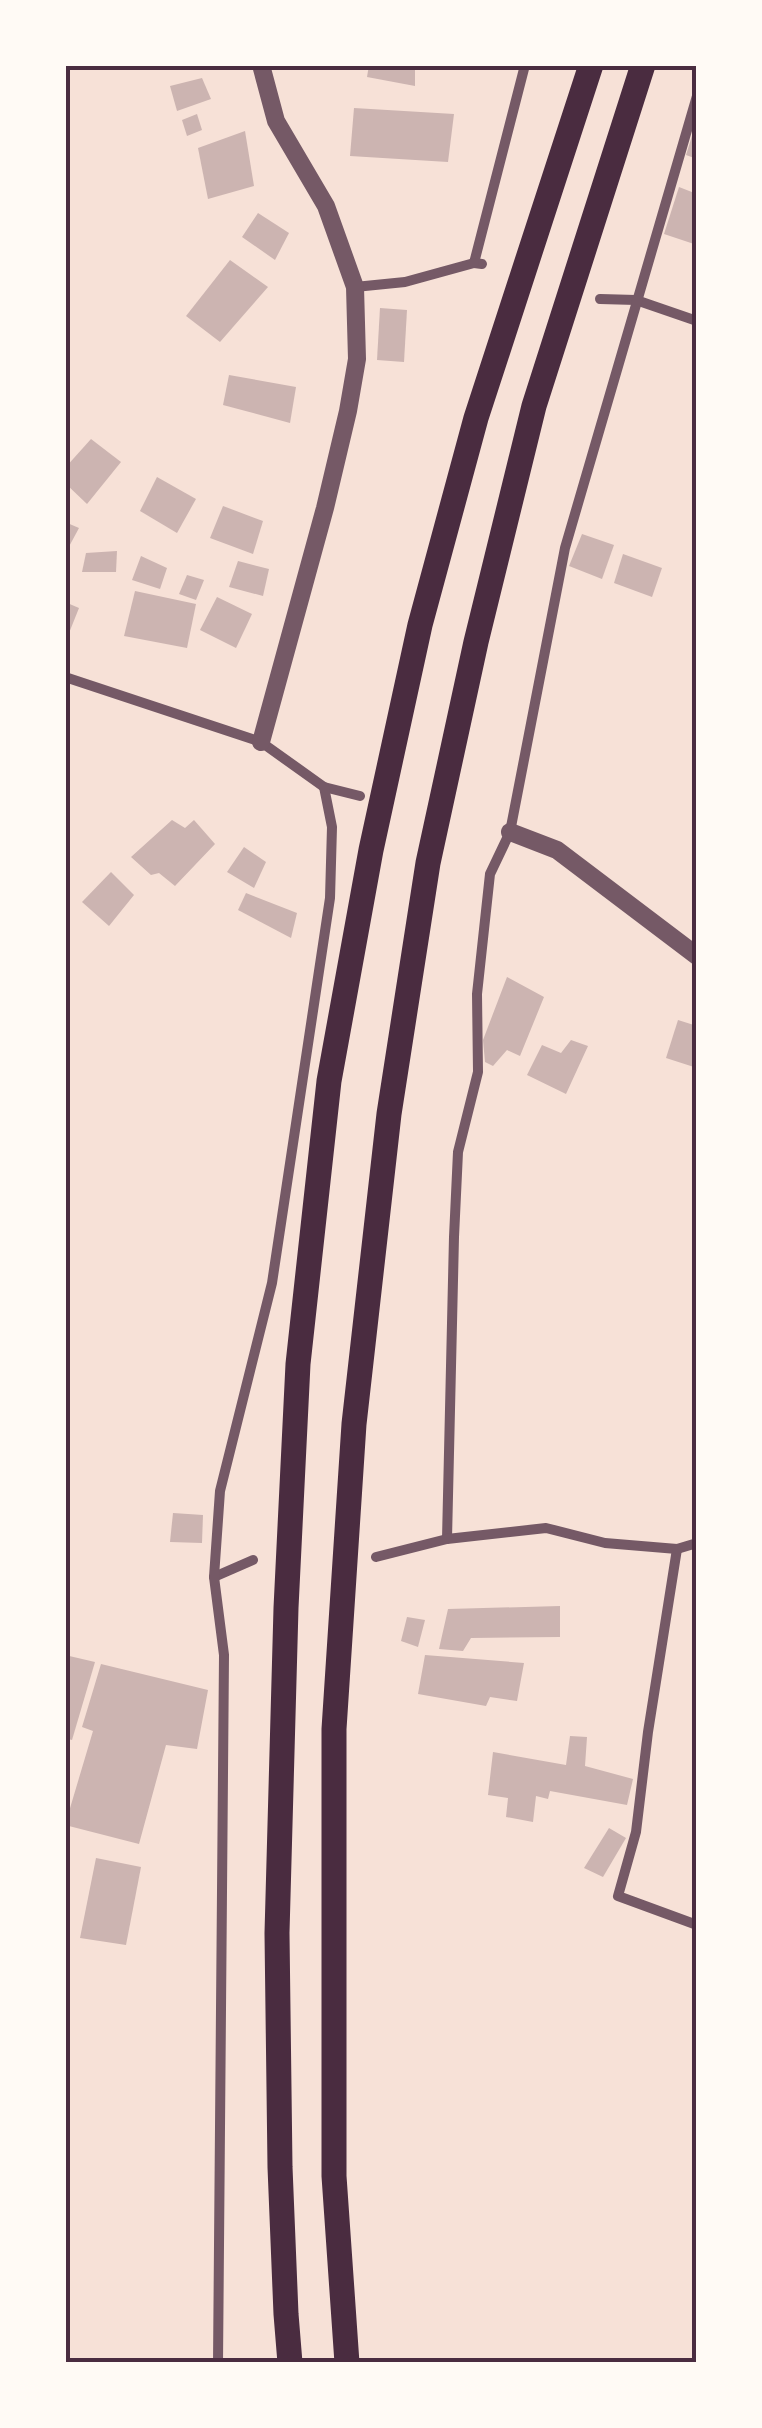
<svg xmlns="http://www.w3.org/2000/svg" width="762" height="2428" viewBox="0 0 762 2428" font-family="'Open Sans',sans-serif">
<rect width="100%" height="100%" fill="#f7e1d7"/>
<!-- building -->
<g fill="#ccb4b1">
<polygon points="369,65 415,65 415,86 367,77"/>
<polygon points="202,78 211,99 177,111 170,86"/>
<polygon points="354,108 454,114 448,162 350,156"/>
<polygon points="197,114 202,130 187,136 182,120"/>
<polygon points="696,123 697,123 697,159 686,155"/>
<polygon points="245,131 254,186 208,199 198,148"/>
<polygon points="679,187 697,194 697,245 664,234"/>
<polygon points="258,213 289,233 275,260 242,237"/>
<polygon points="230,260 268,287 220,342 186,316"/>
<polygon points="380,308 407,310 404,362 377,360"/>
<polygon points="229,375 296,387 290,423 223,405"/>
<polygon points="91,439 121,462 87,504 65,483 65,468"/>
<polygon points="157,477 196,499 177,533 140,511"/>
<polygon points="223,506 263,521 253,554 210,538"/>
<polygon points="65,522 79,528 65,554"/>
<polygon points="582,534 614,545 602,579 569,566"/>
<polygon points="117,551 116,572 82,572 86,553"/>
<polygon points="623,554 662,568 652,597 614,583"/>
<polygon points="141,556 167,568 160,589 132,580"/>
<polygon points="238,561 269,569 263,596 229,587"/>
<polygon points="187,575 204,580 196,600 179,594"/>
<polygon points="135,591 196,604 187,648 124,636"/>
<polygon points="217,597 252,614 236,648 200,630"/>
<polygon points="65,602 79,608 65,643"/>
<polygon points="172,820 185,828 194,820 215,844 175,886 159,873 151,875 131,857"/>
<polygon points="244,847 266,862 254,888 227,872"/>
<polygon points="111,872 134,895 109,926 82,902"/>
<polygon points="246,893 297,913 291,938 238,910"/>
<polygon points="507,977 544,997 520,1056 507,1050 493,1066 485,1062 483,1040"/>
<polygon points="678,1020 697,1026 697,1068 666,1058"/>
<polygon points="571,1040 588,1046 566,1094 527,1075 542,1045 561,1053"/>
<polygon points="173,1513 203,1515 202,1543 170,1542"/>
<polygon points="560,1606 560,1637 471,1638 463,1651 439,1649 448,1609"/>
<polygon points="407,1617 425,1620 418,1647 401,1641"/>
<polygon points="65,1655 95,1662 72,1740 65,1738"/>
<polygon points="425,1655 524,1663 517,1701 490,1697 486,1706 418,1694"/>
<polygon points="101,1664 208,1690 197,1749 166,1745 139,1844 65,1825 93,1731 82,1727"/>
<polygon points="570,1736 587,1737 585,1766 633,1779 627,1805 550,1791 548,1799 536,1796 533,1822 506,1817 508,1798 488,1795 493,1752 566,1765"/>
<polygon points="609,1828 626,1838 603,1877 584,1868"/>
<polygon points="96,1858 141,1867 126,1945 80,1938"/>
</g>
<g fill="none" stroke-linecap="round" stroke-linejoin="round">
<!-- minor -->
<g stroke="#755966" stroke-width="10">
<polyline points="482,264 474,263 525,65"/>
<polyline points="355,287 405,282 474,263"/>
<polyline points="600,299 636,300 697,321"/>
<polyline points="65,677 261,742 324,787 360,796"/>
<polyline points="447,1539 454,1237 458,1152 478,1072 477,994 490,874 510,832 565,548 697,96"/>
<polyline points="677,1549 648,1732 636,1832 618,1896 697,1925"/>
<polyline points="376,1557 447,1539 546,1528 605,1543 677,1549 697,1543"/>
<polyline points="214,1577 253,1560"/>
<polyline points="218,2363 224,1655 214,1577 220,1491 272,1283 330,898 332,827 324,787"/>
</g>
<!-- tertiary -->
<g stroke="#755966" stroke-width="18">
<polyline points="261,65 276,121 326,206 355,287 357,359 348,411 325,508 261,742"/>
<polyline points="510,832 557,850 697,956"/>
</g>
<!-- motorway -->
<g stroke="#4a2c40" stroke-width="25">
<polyline points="290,2363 286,2314 280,2167 277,1933 286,1608 298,1364 329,1081 371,850 420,625 476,418 591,65"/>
<polyline points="347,2363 334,2176 334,1729 354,1424 389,1114 428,863 476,642 534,406 643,65"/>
</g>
</g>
<!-- border -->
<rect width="762" height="2428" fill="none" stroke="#fffaf5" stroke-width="135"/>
<rect x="68" y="68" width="626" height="2292" fill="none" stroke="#4a2c40" stroke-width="4"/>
</svg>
